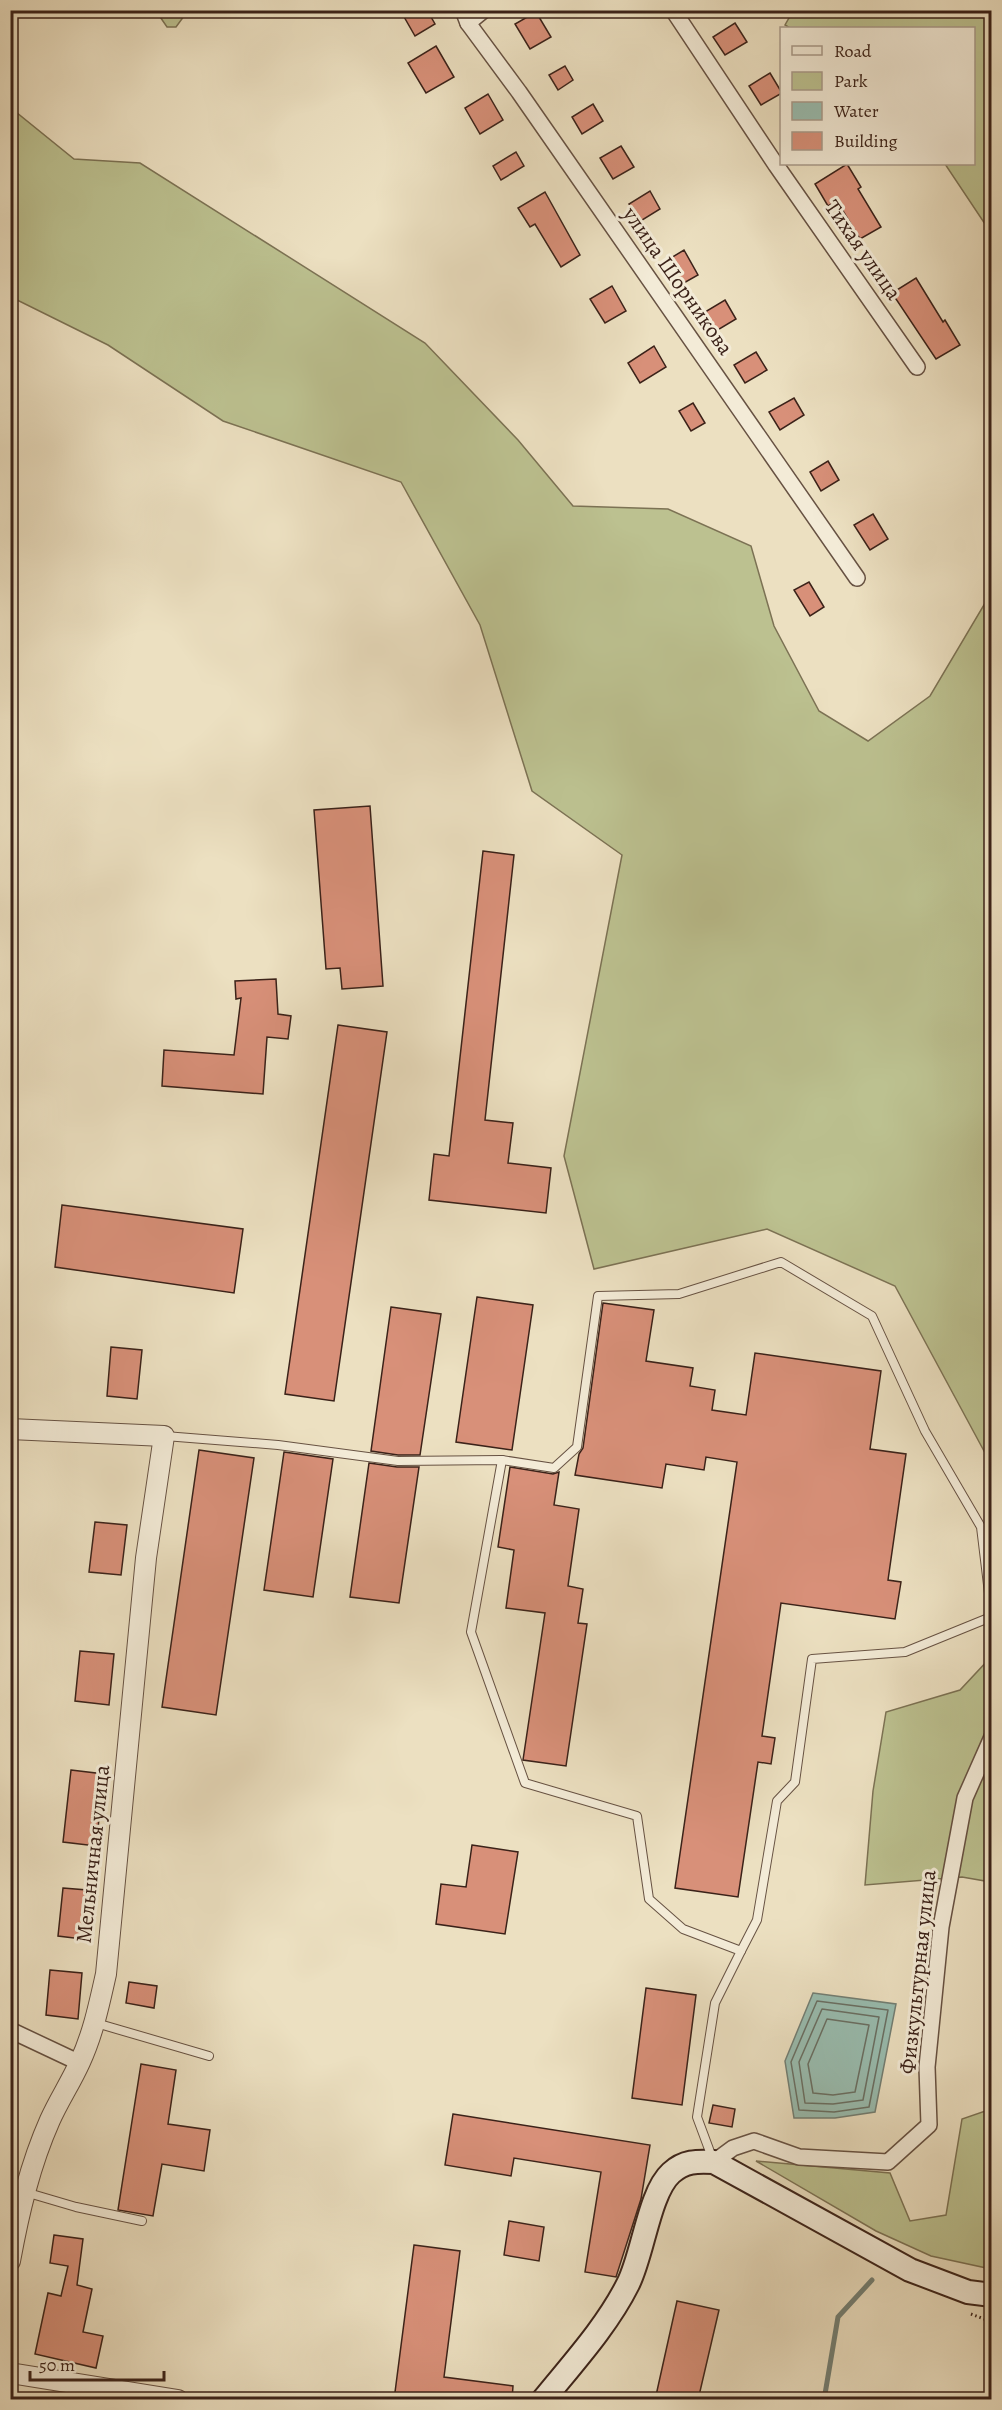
<svg xmlns="http://www.w3.org/2000/svg" width="1002" height="2410" viewBox="0 0 1002 2410" font-family="Alegreya,serif">
<rect width="100%" height="100%" fill="#ece0c1"/>
<filter id="stains"><feTurbulence type="fractalNoise" baseFrequency=".00333" numOctaves="4"/><feColorMatrix values="0 0 0 0 .2 0 0 0 0 .09 0 0 0 0 .02 0 0 0 .5 -.17"/></filter>
<radialGradient id="worn" r=".72"><stop offset=".6" stop-color="#630" stop-opacity="0"/><stop offset="1" stop-color="#630" stop-opacity=".3"/></radialGradient>
<!-- green -->
<g fill="#bcc190" stroke="#7c7254" stroke-width="1.5">
<polygon points="156,11 187,11 187,12 176,27 167,27"/>
<polygon points="793,11 991,11 991,233 945,164 974,164 974,28 790,28 785,25"/>
<polygon points="10,100 16,112 74,159 140,163 425,343 518,440 573,506 668,509 751,546 774,626 819,711 868,741 930,696 991,593 991,1464 895,1286 767,1229 594,1269 564,1156 622,855 532,791 480,625 401,482 223,421 108,345 11,297"/>
<polygon points="991,1657 991,1882 962,1877 865,1885 873,1791 886,1712 960,1690"/>
<polygon points="991,2109 991,2269 931,2256 876,2231 756,2161 890,2173 910,2221 946,2215 962,2119"/>
</g>
<!-- water -->
<polygon fill="#99bdb0" stroke="#737f74" stroke-width="1.5" points="813,1993 896,2004 875,2112 835,2118 794,2118 785,2061"/>
<g fill="none" stroke-linecap="round" stroke-linejoin="round">
<!-- shore -->
<g stroke="#6a7064" stroke-width="1.5">
<polygon points="817,2001 888,2010 869,2107 834,2112 799,2110 791,2062"/>
<polygon points="822,2009 879,2017 863,2100 833,2104 805,2103 799,2062"/>
<polygon points="827,2019 869,2025 855,2092 833,2095 813,2093 808,2064"/>
</g>
<!-- stream -->
<polyline stroke="#737f74" stroke-width="5" points="824,2400 838,2317 872,2280"/>
</g>
<!-- building -->
<g fill="#d89079" stroke="#3b2219" stroke-width="1.5">
<polygon points="411,10 427,10 435,24 415,36 403,15"/>
<polygon points="536,12 551,37 530,49 515,24"/>
<polygon points="735,23 747,42 725,55 713,37"/>
<polygon points="436,46 454,77 426,93 408,63"/>
<polygon points="565,66 573,80 558,90 549,75"/>
<polygon points="770,73 782,93 761,105 749,86"/>
<polygon points="488,94 503,120 480,134 465,108"/>
<polygon points="593,104 603,121 582,134 572,117"/>
<polygon points="621,146 634,167 613,179 600,158"/>
<polygon points="516,152 524,166 501,180 493,166"/>
<polygon points="847,164 861,187 858,189 881,227 860,239 837,201 828,206 815,184"/>
<polygon points="650,191 660,209 639,222 629,204"/>
<polygon points="545,192 580,255 561,267 535,224 530,227 518,208"/>
<polygon points="684,250 698,275 675,288 661,264"/>
<polygon points="916,278 943,322 945,320 960,345 936,359 892,293"/>
<polygon points="612,286 626,311 605,323 590,299"/>
<polygon points="725,300 736,319 716,331 705,312"/>
<polygon points="654,346 666,367 640,383 628,363"/>
<polygon points="756,352 767,370 745,383 734,365"/>
<polygon points="794,398 804,415 780,430 769,412"/>
<polygon points="693,403 705,423 691,431 679,411"/>
<polygon points="828,461 839,480 821,491 810,472"/>
<polygon points="873,514 888,539 870,550 854,525"/>
<polygon points="809,582 824,607 810,616 794,590"/>
<polygon points="370,806 383,986 342,989 340,968 326,969 314,810"/>
<polygon points="483,851 514,855 485,1120 513,1123 508,1163 551,1168 546,1213 429,1200 434,1154 449,1156"/>
<polygon points="276,979 278,1014 291,1016 288,1039 267,1037 263,1094 162,1086 164,1050 234,1055 241,998 236,999 235,981"/>
<polygon points="338,1025 387,1032 334,1401 285,1394"/>
<polygon points="62,1205 243,1229 234,1293 55,1267"/>
<polygon points="477,1297 533,1305 512,1450 456,1442"/>
<polygon points="603,1303 654,1310 646,1361 693,1368 690,1386 715,1390 712,1410 746,1415 755,1353 881,1371 870,1449 906,1454 888,1580 901,1582 895,1619 781,1603 762,1736 775,1738 771,1764 758,1762 738,1897 675,1888 737,1462 706,1457 704,1470 666,1464 662,1488 575,1475 579,1454 583,1448"/>
<polygon points="391,1307 441,1314 420,1455 398,1455 371,1451"/>
<polygon points="111,1347 142,1350 137,1399 107,1396"/>
<polygon points="199,1450 254,1458 216,1715 162,1707"/>
<polygon points="284,1452 333,1459 313,1597 264,1590"/>
<polygon points="369,1463 397,1467 419,1467 399,1603 350,1597"/>
<polygon points="510,1467 553,1474 559,1472 554,1505 579,1509 568,1586 583,1589 578,1623 587,1624 566,1766 523,1760 545,1613 506,1608 514,1550 498,1547"/>
<polygon points="95,1522 127,1525 121,1575 89,1572"/>
<polygon points="80,1651 114,1654 109,1705 75,1701"/>
<polygon points="71,1770 104,1774 96,1846 63,1842"/>
<polygon points="472,1845 518,1852 505,1934 436,1924 441,1884 466,1887"/>
<polygon points="63,1888 87,1890 82,1939 58,1936"/>
<polygon points="50,1970 82,1973 78,2019 46,2015"/>
<polygon points="129,1982 157,1986 154,2008 126,2003"/>
<polygon points="646,1988 696,1995 682,2105 632,2098"/>
<polygon points="141,2064 176,2070 168,2124 210,2130 204,2171 162,2164 153,2216 118,2210"/>
<polygon points="713,2105 735,2109 732,2127 709,2123"/>
<polygon points="453,2114 650,2145 641,2199 616,2277 585,2272 601,2172 514,2158 511,2176 445,2165"/>
<polygon points="509,2221 544,2227 539,2261 504,2255"/>
<polygon points="54,2235 83,2239 77,2285 92,2289 83,2332 103,2336 96,2368 35,2354 48,2293 61,2296 68,2266 50,2263"/>
<polygon points="414,2245 460,2251 444,2377 513,2386 512,2400 394,2400"/>
<polygon points="677,2301 719,2310 698,2400 655,2400"/>
</g>
<g fill="none" stroke-linecap="round" stroke-linejoin="round">
<defs>
<g id="service">
<polyline points="165,1436 278,1445 398,1461 502,1460 554,1468 577,1447 598,1296 679,1294 781,1262 872,1316 925,1431 981,1527 992,1618"/>
<polyline points="502,1460 471,1632 525,1783 637,1816 649,1899 683,1929 741,1951 715,2003 697,2117 713,2160"/>
<polyline points="741,1951 757,1920 777,1801 795,1782 812,1659 905,1652 991,1617"/>
<polyline points="96,2023 209,2056"/>
<polyline points="25,2192 76,2207 142,2221"/>
</g>
<g id="minor">
<polyline points="463,10 468,23 519,92 857,578"/>
<polyline points="673,10 776,165 917,367"/>
<polyline points="468,23 484,10"/>
<polyline points="10,2030 80,2063"/>
<polyline points="714,2162 733,2148 754,2141 799,2157 888,2162 929,2125 927,2067 941,1927 965,1798 992,1737"/>
</g>
<g id="tertiary">
<path d="M10,1429L164,1436L146,1558L106,1974C99,2005 93,2034 80,2062C71,2082 59,2100 50,2120C30,2165 19,2212 10,2261"/>
<polyline points="10,2373 178,2400"/>
</g>
<path id="secondary" d="M543,2400C573,2363 607,2326 628,2284C643,2255 649,2193 671,2173C684,2161 697,2161 714,2162L910,2270L968,2292L992,2295"/>
</defs>
<!-- service casing -->
<use href="#service" stroke="#675243" stroke-width="10"/>
<!-- minor casing -->
<use href="#minor" stroke="#675243" stroke-width="18"/>
<!-- tertiary casing -->
<use href="#tertiary" stroke="#675243" stroke-width="22"/>
<!-- secondary casing -->
<use href="#secondary" stroke="#3b2219" stroke-width="26"/>
<!-- path -->
<polyline stroke="#3b2219" stroke-width="3" stroke-dasharray="1.5 3" stroke-linecap="butt" points="971,2314 992,2322"/>
<!-- service -->
<use href="#service" stroke="#f3ebd7" stroke-width="8"/>
<!-- minor -->
<use href="#minor" stroke="#f3ebd7" stroke-width="15"/>
<!-- tertiary -->
<use href="#tertiary" stroke="#f3ebd7" stroke-width="20"/>
<!-- secondary -->
<use href="#secondary" stroke="#f3ebd7" stroke-width="22"/>
</g>
<g text-anchor="middle" dominant-baseline="central" stroke-width="6" stroke-linejoin="round" paint-order="stroke">
<!-- street labels -->
<g font-size="22" fill="#3b2219" stroke="#f3ebd7">
<text transform="translate(863 250) rotate(55)">Тихая улица</text>
<text transform="translate(678 281) rotate(55)">улица Шорникова</text>
<text transform="translate(93 1854) rotate(-84)">Мельничная улица</text>
<text transform="translate(918 1972) rotate(-84)">Физкультурная улица</text>
</g>
</g>
<!-- margin -->
<rect width="1002" height="2410" fill="none" stroke="#ece0c1" stroke-width="36"/>
<rect x="12" y="12" width="978" height="2386" fill="none" stroke="#3b2219" stroke-width="3"/>
<rect x="18" y="18" width="966" height="2374" fill="none" stroke="#3b2219" stroke-width="1.5"/>
<!-- legend -->
<rect x="780" y="27" width="195" height="138" fill="#f3ebd7" stroke="#a99b8b" stroke-width="1.5"/>
<rect x="792" y="46" width="30" height="9" fill="#f3ebd7" stroke="#a99b8b" stroke-width="1.5"/>
<text x="834" y="57" font-size="18" fill="#3b2219">Road</text>
<rect x="792" y="72" width="30" height="18" fill="#bcc190" stroke="#a99b8b" stroke-width="1.5"/>
<text x="834" y="87" font-size="18" fill="#3b2219">Park</text>
<rect x="792" y="102" width="30" height="18" fill="#99bdb0" stroke="#a99b8b" stroke-width="1.5"/>
<text x="834" y="117" font-size="18" fill="#3b2219">Water</text>
<rect x="792" y="132" width="30" height="18" fill="#d89079" stroke="#a99b8b" stroke-width="1.5"/>
<text x="834" y="147" font-size="18" fill="#3b2219">Building</text>
<!-- scale -->
<path d="M30 2371v9h134v-9" fill="none" stroke="#3b2219" stroke-width="3"/>
<text x="39" y="2371" font-size="18" fill="#3b2219" stroke="#f3ebd7" stroke-width="4.5" paint-order="stroke">50 m</text>
<rect width="100%" height="100%" filter="url(#stains)"/>
<rect width="100%" height="100%" fill="url(#worn)"/>
</svg>
